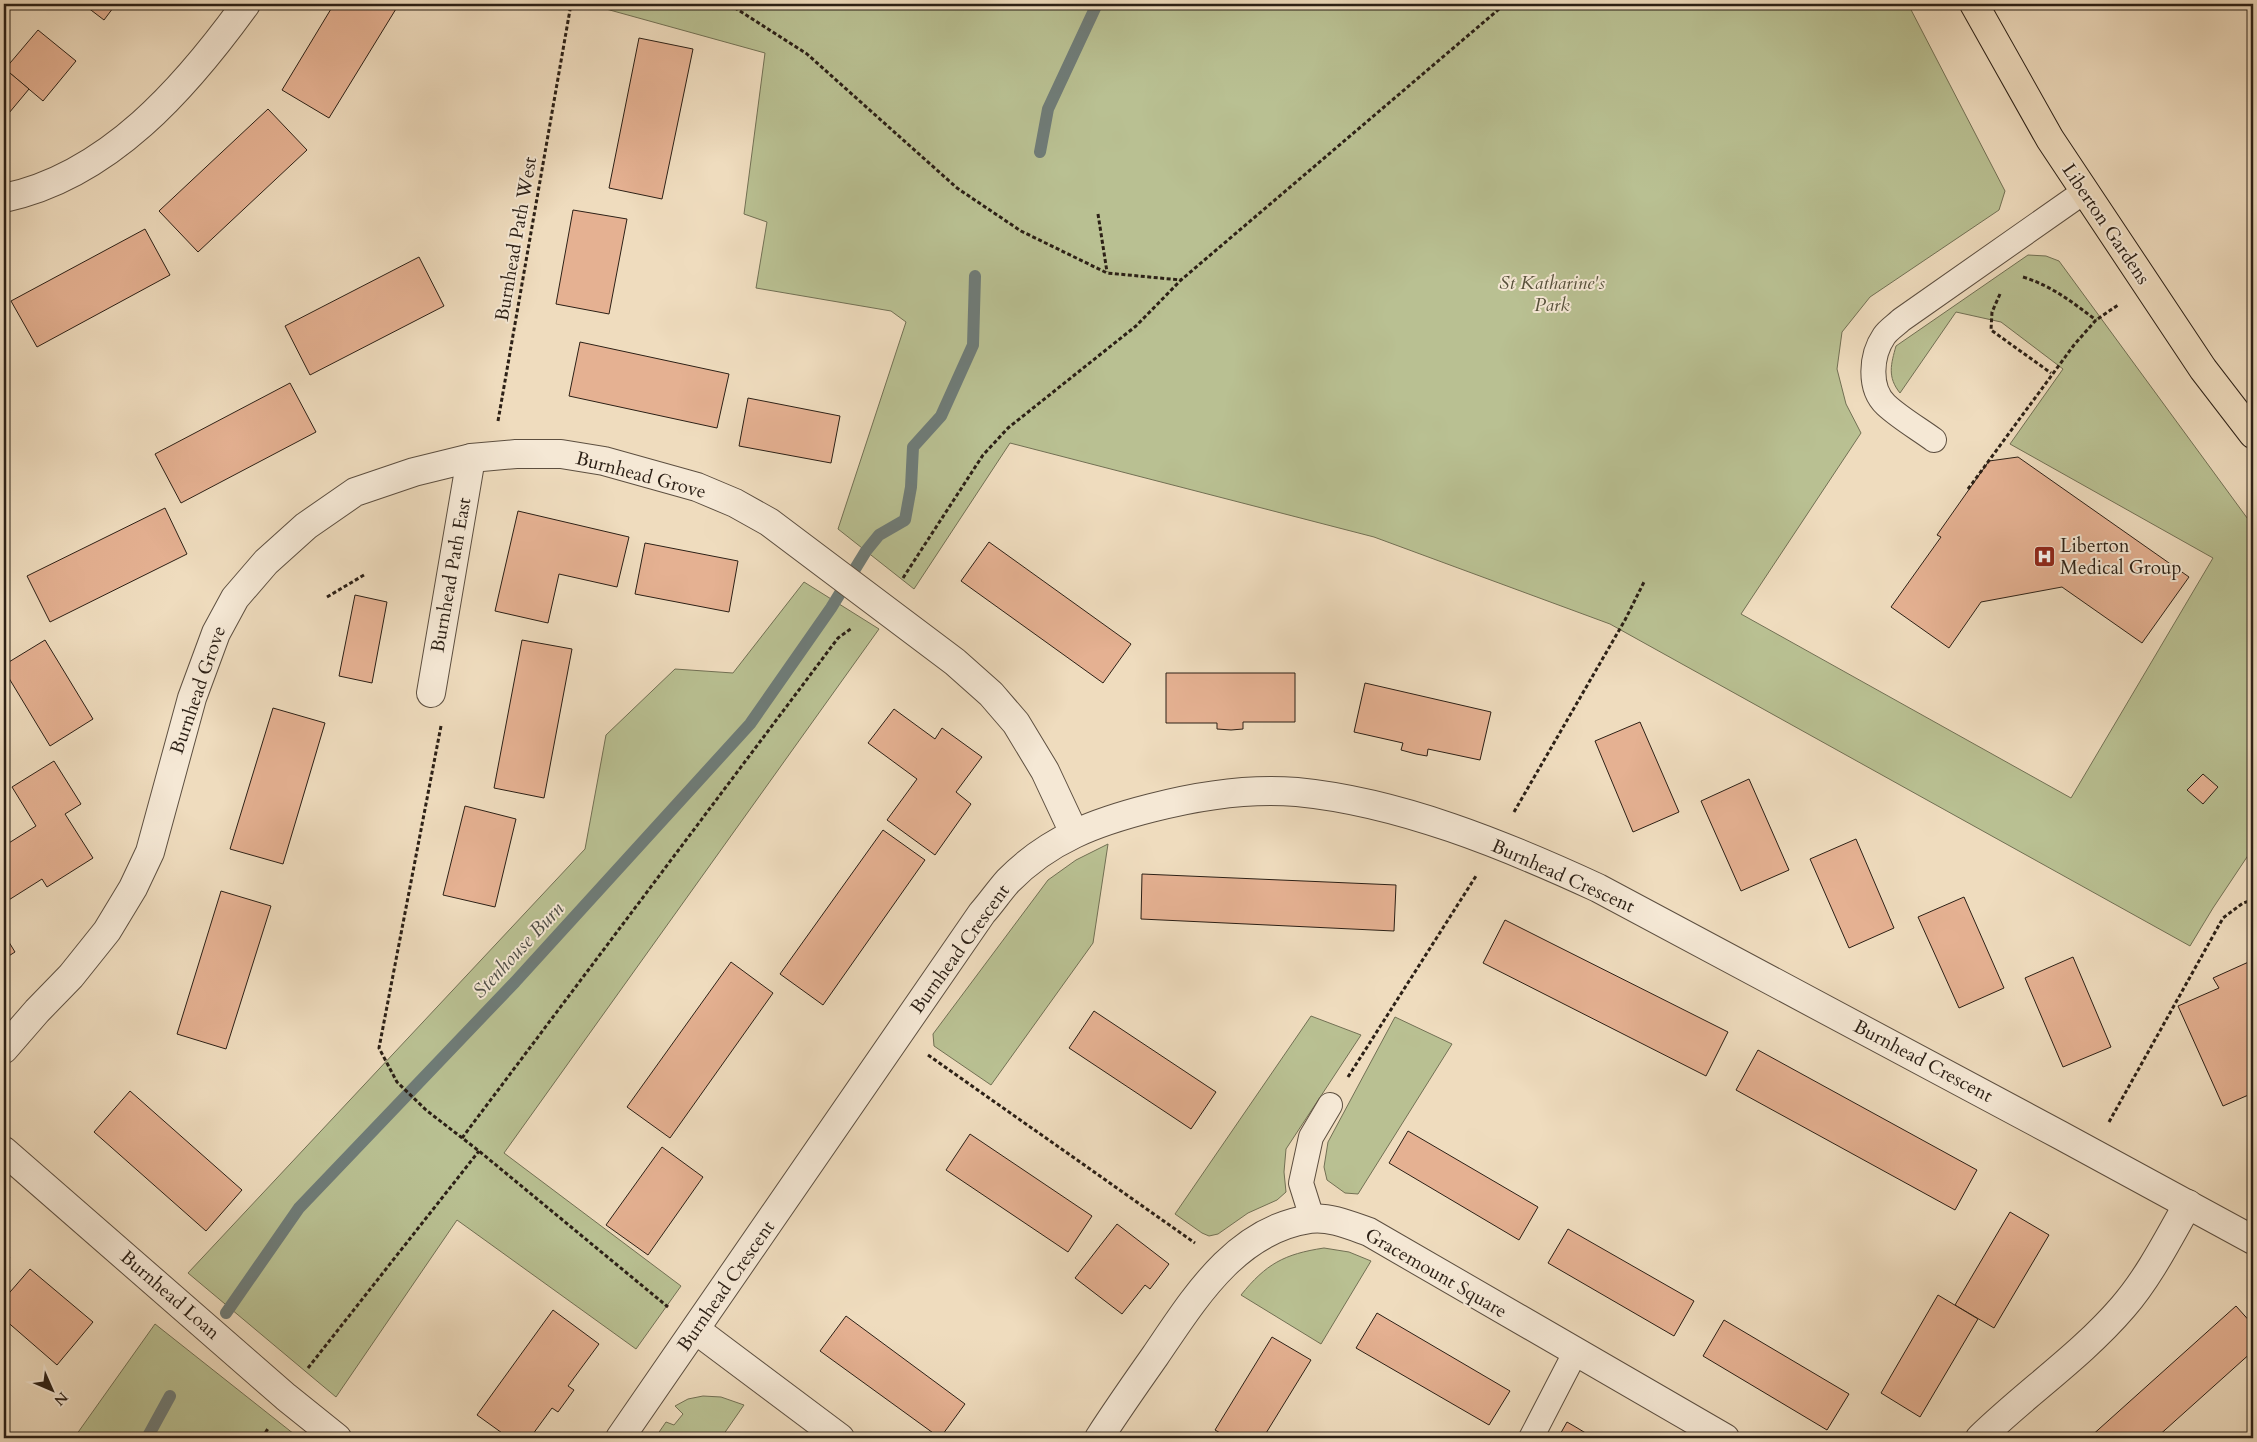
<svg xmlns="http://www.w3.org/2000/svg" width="2257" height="1442" font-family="Cardo,serif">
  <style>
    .green { fill: #b9c092; stroke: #727054 }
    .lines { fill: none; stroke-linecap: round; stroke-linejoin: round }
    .stream { stroke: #6f7c78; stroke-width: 12 }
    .building { fill: #e5b192; stroke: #2c2016 }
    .lane-casing { stroke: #5d4f40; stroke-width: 26 }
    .street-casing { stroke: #5d4f40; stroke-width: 30 }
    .primary-casing { stroke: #2c2016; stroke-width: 30 }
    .path { stroke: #2c2016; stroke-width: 3; stroke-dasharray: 4 2.5; stroke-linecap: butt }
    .lane { stroke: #f5e8d5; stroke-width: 24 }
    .street { stroke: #f5e8d5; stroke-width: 28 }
    .primary { stroke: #efdcbe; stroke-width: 28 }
    .labels { text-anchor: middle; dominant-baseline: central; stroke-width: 4; stroke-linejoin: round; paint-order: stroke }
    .street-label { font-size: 19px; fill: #2c2016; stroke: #f5e8d5 }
    .park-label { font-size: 19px; font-style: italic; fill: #56503b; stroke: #f5e8d5 }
    .poi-label { font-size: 19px; fill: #2c2016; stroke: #f5e8d5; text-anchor: start }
    .water-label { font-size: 20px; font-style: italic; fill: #4e4e47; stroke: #f5e8d5 }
  </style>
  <rect width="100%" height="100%" fill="#efdcbe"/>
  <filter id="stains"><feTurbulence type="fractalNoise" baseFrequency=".004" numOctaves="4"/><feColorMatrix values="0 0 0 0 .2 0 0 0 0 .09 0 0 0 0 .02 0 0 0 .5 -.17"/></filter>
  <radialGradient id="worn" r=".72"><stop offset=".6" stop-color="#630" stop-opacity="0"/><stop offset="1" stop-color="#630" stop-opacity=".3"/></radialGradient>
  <g class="green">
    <path d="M588 4H1908L2005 191 1999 210 1870 297 1842 332 1837 369 1846 404 1861 433 1741 614 2071 798 2213 558 2010 444 2063 369 2001 322 1956 312 1900 393C1887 377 1891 364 1896 346L2028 255 2046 256 2059 261 2253 526V848L2213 908 2190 946 1610 624 1374 537 1010 443 914 589 838 529 906 322 891 311 756 288 767 222 744 214 765 53Z"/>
    <path d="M804 582 879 629 504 1153 681 1286 636 1349 457 1220 336 1397 188 1273 585 849 606 735 675 669 733 673Z"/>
    <path d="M1108 844 1093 943 991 1085 934 1046 933 1034 1048 880 1076 860Z"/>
    <path d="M1311 1016 1361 1035 1286 1149 1284 1172 1286 1192 1277 1200 1248 1213 1218 1234 1209 1236 1202 1233 1175 1214Z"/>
    <path d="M1395 1017 1452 1044 1358 1194 1345 1193 1327 1180 1324 1167 1328 1142Z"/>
    <path d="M1324 1248 1349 1252 1371 1261 1321 1344 1241 1295C1266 1264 1284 1254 1324 1248Z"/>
    <path d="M155 1324 299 1438H74Z"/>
    <path d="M703 1396 721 1397 744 1405 721 1438H655L666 1422 674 1425 683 1414 675 1406 688 1399Z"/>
  </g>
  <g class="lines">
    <g class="stream">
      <path d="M1040 152 1048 109 1097 4"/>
      <path d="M226 1313 299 1208 515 982 750 724 831 608 866 551 879 535 905 520 911 487 913 447 941 416 973 345 975 276"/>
      <path d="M147 1438 170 1396"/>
    </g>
  </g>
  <g class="building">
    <path d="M83 4H116L104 20Z"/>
    <path d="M334 4H399L329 118 282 90Z"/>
    <path d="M38 30 76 61 43 101 5 69Z"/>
    <path d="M639 38 693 49 662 199 609 188Z"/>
    <path d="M4 68 29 89 4 119Z"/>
    <path d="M268 109 307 150 198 252 159 211Z"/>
    <path d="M573 210 627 219 609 314 556 304Z"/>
    <path d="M145 229 170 275 37 347 11 301Z"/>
    <path d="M419 257 444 306 310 375 285 326Z"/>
    <path d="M580 342 729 374 717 428 569 396Z"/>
    <path d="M4 370 9 378 4 382Z"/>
    <path d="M290 383 316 432 181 503 155 454Z"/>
    <path d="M748 398 840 416 831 463 739 446Z"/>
    <path d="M2018 457 2189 577 2142 643 2062 587 1981 602 1949 648 1891 607 1941 537 1937 535 1989 461Z"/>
    <path d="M165 508 187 554 50 622 27 576Z"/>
    <path d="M518 511 629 537 617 587 559 574 548 623 495 611Z"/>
    <path d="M989 542 1131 644 1103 683 961 581Z"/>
    <path d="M645 543 738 561 729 612 635 594Z"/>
    <path d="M355 595 387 602 372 683 339 676Z"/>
    <path d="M45 640 93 719 50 746 4 670V665Z"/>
    <path d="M522 640 572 649 544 798 494 788Z"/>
    <path d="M1166 673H1295V722H1243V729L1231 730 1217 729V723H1166Z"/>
    <path d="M1365 683 1491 712 1480 760 1428 749 1427 756 1416 754 1401 750 1403 743 1354 732Z"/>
    <path d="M273 708 325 723 283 864 230 849Z"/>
    <path d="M894 709 935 739 942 728 982 757 956 792 971 804 935 855 887 820 917 779 868 743Z"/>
    <path d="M1640 722 1679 812 1633 832 1595 741Z"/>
    <path d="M54 761 81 804 65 814 93 858 47 887 42 879 4 903V846L36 826 12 787Z"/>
    <path d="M2203 774 2218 787 2203 804 2187 790Z"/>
    <path d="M1749 779 1789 870 1741 891 1701 801Z"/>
    <path d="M465 806 516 819 495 907 443 895Z"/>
    <path d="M883 830 925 860 823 1005 780 974Z"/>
    <path d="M1856 839 1894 928 1849 948 1810 859Z"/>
    <path d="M1142 874 1396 885 1394 931 1141 919Z"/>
    <path d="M221 891 271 906 226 1049 177 1034Z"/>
    <path d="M1964 897 2004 988 1959 1008 1918 917Z"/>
    <path d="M1505 920 1728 1032 1706 1076 1483 963Z"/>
    <path d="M4 934 15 952 4 959Z"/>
    <path d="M2073 957 2111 1047 2063 1067 2025 978Z"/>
    <path d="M2253 960V1093L2223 1106 2178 1006 2219 988 2213 978Z"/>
    <path d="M731 962 773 993 670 1138 627 1107Z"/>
    <path d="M1094 1011 1216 1092 1191 1129 1069 1048Z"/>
    <path d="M1758 1050 1977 1170 1955 1210 1736 1090Z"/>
    <path d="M130 1091 242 1190 206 1231 94 1132Z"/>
    <path d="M1408 1131 1538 1207 1519 1240 1389 1163Z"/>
    <path d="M970 1134 1092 1216 1068 1252 946 1170Z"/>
    <path d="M662 1147 703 1177 648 1255 606 1225Z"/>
    <path d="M2010 1212 2049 1235 1994 1328 1955 1305Z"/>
    <path d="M1117 1224 1169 1264 1150 1289 1145 1285 1122 1314 1075 1278Z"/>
    <path d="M1568 1229 1694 1301 1674 1336 1548 1263Z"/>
    <path d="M4 1252 10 1257 4 1264Z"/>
    <path d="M30 1269 93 1322 57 1365 4 1319V1299Z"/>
    <path d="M1938 1295 1978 1319 1920 1417 1881 1393Z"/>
    <path d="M2236 1306 2253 1325V1351L2156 1438H2089Z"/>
    <path d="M553 1310 599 1344 568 1386 574 1390 558 1412 552 1408 530 1438H509L477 1415Z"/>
    <path d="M1377 1313 1510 1391 1489 1425 1356 1348Z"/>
    <path d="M846 1316 965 1404 940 1438 820 1351Z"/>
    <path d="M1724 1320 1849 1394 1827 1430 1703 1356Z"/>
    <path d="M1272 1337 1311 1360 1263 1438H1229L1215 1430Z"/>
    <path d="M1567 1422 1574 1426 1594 1438H1558Z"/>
  </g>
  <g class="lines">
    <defs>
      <g id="lane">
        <path d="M1934 440C1919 429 1900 418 1886 405 1868 388 1871 355 1884 336 1888 330 1896 325 1901 320L2085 191"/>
        <path d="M1312 1218 1301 1183 1311 1137 1330 1105"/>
        <path d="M1531 1438 1575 1353"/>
      </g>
      <g id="street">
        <path d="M4 198C109 176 186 87 246 4"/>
        <path d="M431 693 471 458"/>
        <path d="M4 1049 37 1011 71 976 107 931 133 888 150 852 192 698 216 633 235 598 266 562 306 526 355 492 414 472 471 458 516 454H561L604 461 697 487 735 503 769 522 955 662 991 694 1016 723 1045 771 1074 833"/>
        <path d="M4 1151 286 1397 337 1438"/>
        <path d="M696 1330 840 1438"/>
        <path d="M620 1438 982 913C991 903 999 891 1008 881 1049 839 1096 822 1151 808 1197 796 1249 788 1297 792 1400 802 1505 845 1598 888L2060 1135 2253 1240"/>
        <path d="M1099 1438C1117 1410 1136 1383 1155 1356 1194 1299 1235 1230 1310 1219 1329 1216 1352 1226 1369 1232L1725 1438"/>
        <path d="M1980 1438C2026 1393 2081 1356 2123 1307 2149 1277 2168 1239 2188 1204"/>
      </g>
      <path id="primary" d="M1974 4 2050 139 2203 369 2253 434"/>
    </defs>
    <use href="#lane" class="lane-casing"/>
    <use href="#street" class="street-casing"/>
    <use href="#primary" class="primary-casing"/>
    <g class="path">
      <path d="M729 4 807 54 957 188 1021 231 1107 273 1181 280"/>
      <path d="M1098 214 1107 272"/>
      <path d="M2023 277C2052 286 2072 302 2096 320"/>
      <path d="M2000 294 1992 312 1991 330 2051 373"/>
      <path d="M498 421 571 4"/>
      <path d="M1968 489 2074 345 2096 320 2118 305"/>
      <path d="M903 578 983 455 1008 428 1136 326 1181 280 1505 4"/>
      <path d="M327 597 364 575"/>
      <path d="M441 726 379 1048 397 1082 426 1110 479 1151 668 1307"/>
      <path d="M1514 812 1625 620 1644 582"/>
      <path d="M928 1055 1195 1243"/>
      <path d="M1348 1077 1476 876"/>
      <path d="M2109 1122 2223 918 2243 903 2253 900"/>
      <path d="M462 1138 838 638 852 628"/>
      <path d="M308 1368 479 1151"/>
      <path d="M262 1438 269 1427"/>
    </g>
    <use href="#lane" class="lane"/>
    <use href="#street" class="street"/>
    <use href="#primary" class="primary"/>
  </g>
  <defs>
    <symbol id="hospital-square" viewBox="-11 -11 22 22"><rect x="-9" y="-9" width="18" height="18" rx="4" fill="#8f2418" stroke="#f5e8d5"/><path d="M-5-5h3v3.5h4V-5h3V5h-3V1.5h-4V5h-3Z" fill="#fff"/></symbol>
  </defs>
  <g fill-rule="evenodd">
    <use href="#hospital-square" x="2032" y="544" width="25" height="25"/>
  </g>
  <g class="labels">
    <g class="street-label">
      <text transform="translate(2106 224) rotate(56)">Liberton Gardens</text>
      <text transform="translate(516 239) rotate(-80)">Burnhead Path West</text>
      <text transform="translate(641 475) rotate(15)">Burnhead Grove</text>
      <text transform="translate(451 575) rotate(-80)">Burnhead Path East</text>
      <text transform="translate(198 690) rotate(-71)">Burnhead Grove</text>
      <text transform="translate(1563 876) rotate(24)">Burnhead Crescent</text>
      <text transform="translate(960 949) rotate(-54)">Burnhead Crescent</text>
      <text transform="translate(1923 1061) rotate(28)">Burnhead Crescent</text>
      <text transform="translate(1436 1273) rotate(30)">Gracemount Square</text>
      <text transform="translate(726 1286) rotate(-55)">Burnhead Crescent</text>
      <text transform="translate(170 1295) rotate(41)">Burnhead Loan</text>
    </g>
    <g class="park-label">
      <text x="1552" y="283">St Katharine's<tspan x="1552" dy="22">Park</tspan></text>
    </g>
    <g class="poi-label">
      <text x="2060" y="546">Liberton<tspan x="2060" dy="22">Medical Group</tspan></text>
    </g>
    <g class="water-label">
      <text transform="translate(518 950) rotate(-47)">Stenhouse Burn</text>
    </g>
  </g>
  <rect width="2257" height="1442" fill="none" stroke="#efdcbe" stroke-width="20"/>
  <rect x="5" y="5" width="2247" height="1432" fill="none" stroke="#2c2016" stroke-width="2.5"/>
  <rect x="10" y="10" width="2237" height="1422" fill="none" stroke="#2c2016"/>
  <g transform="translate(52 1390) rotate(135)" stroke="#f5e8d5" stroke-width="4" paint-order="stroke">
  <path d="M0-4L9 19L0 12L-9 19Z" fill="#2c2016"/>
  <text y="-8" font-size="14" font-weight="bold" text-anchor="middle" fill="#2c2016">N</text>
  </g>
  <rect width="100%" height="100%" filter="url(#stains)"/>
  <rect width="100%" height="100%" fill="url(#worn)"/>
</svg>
